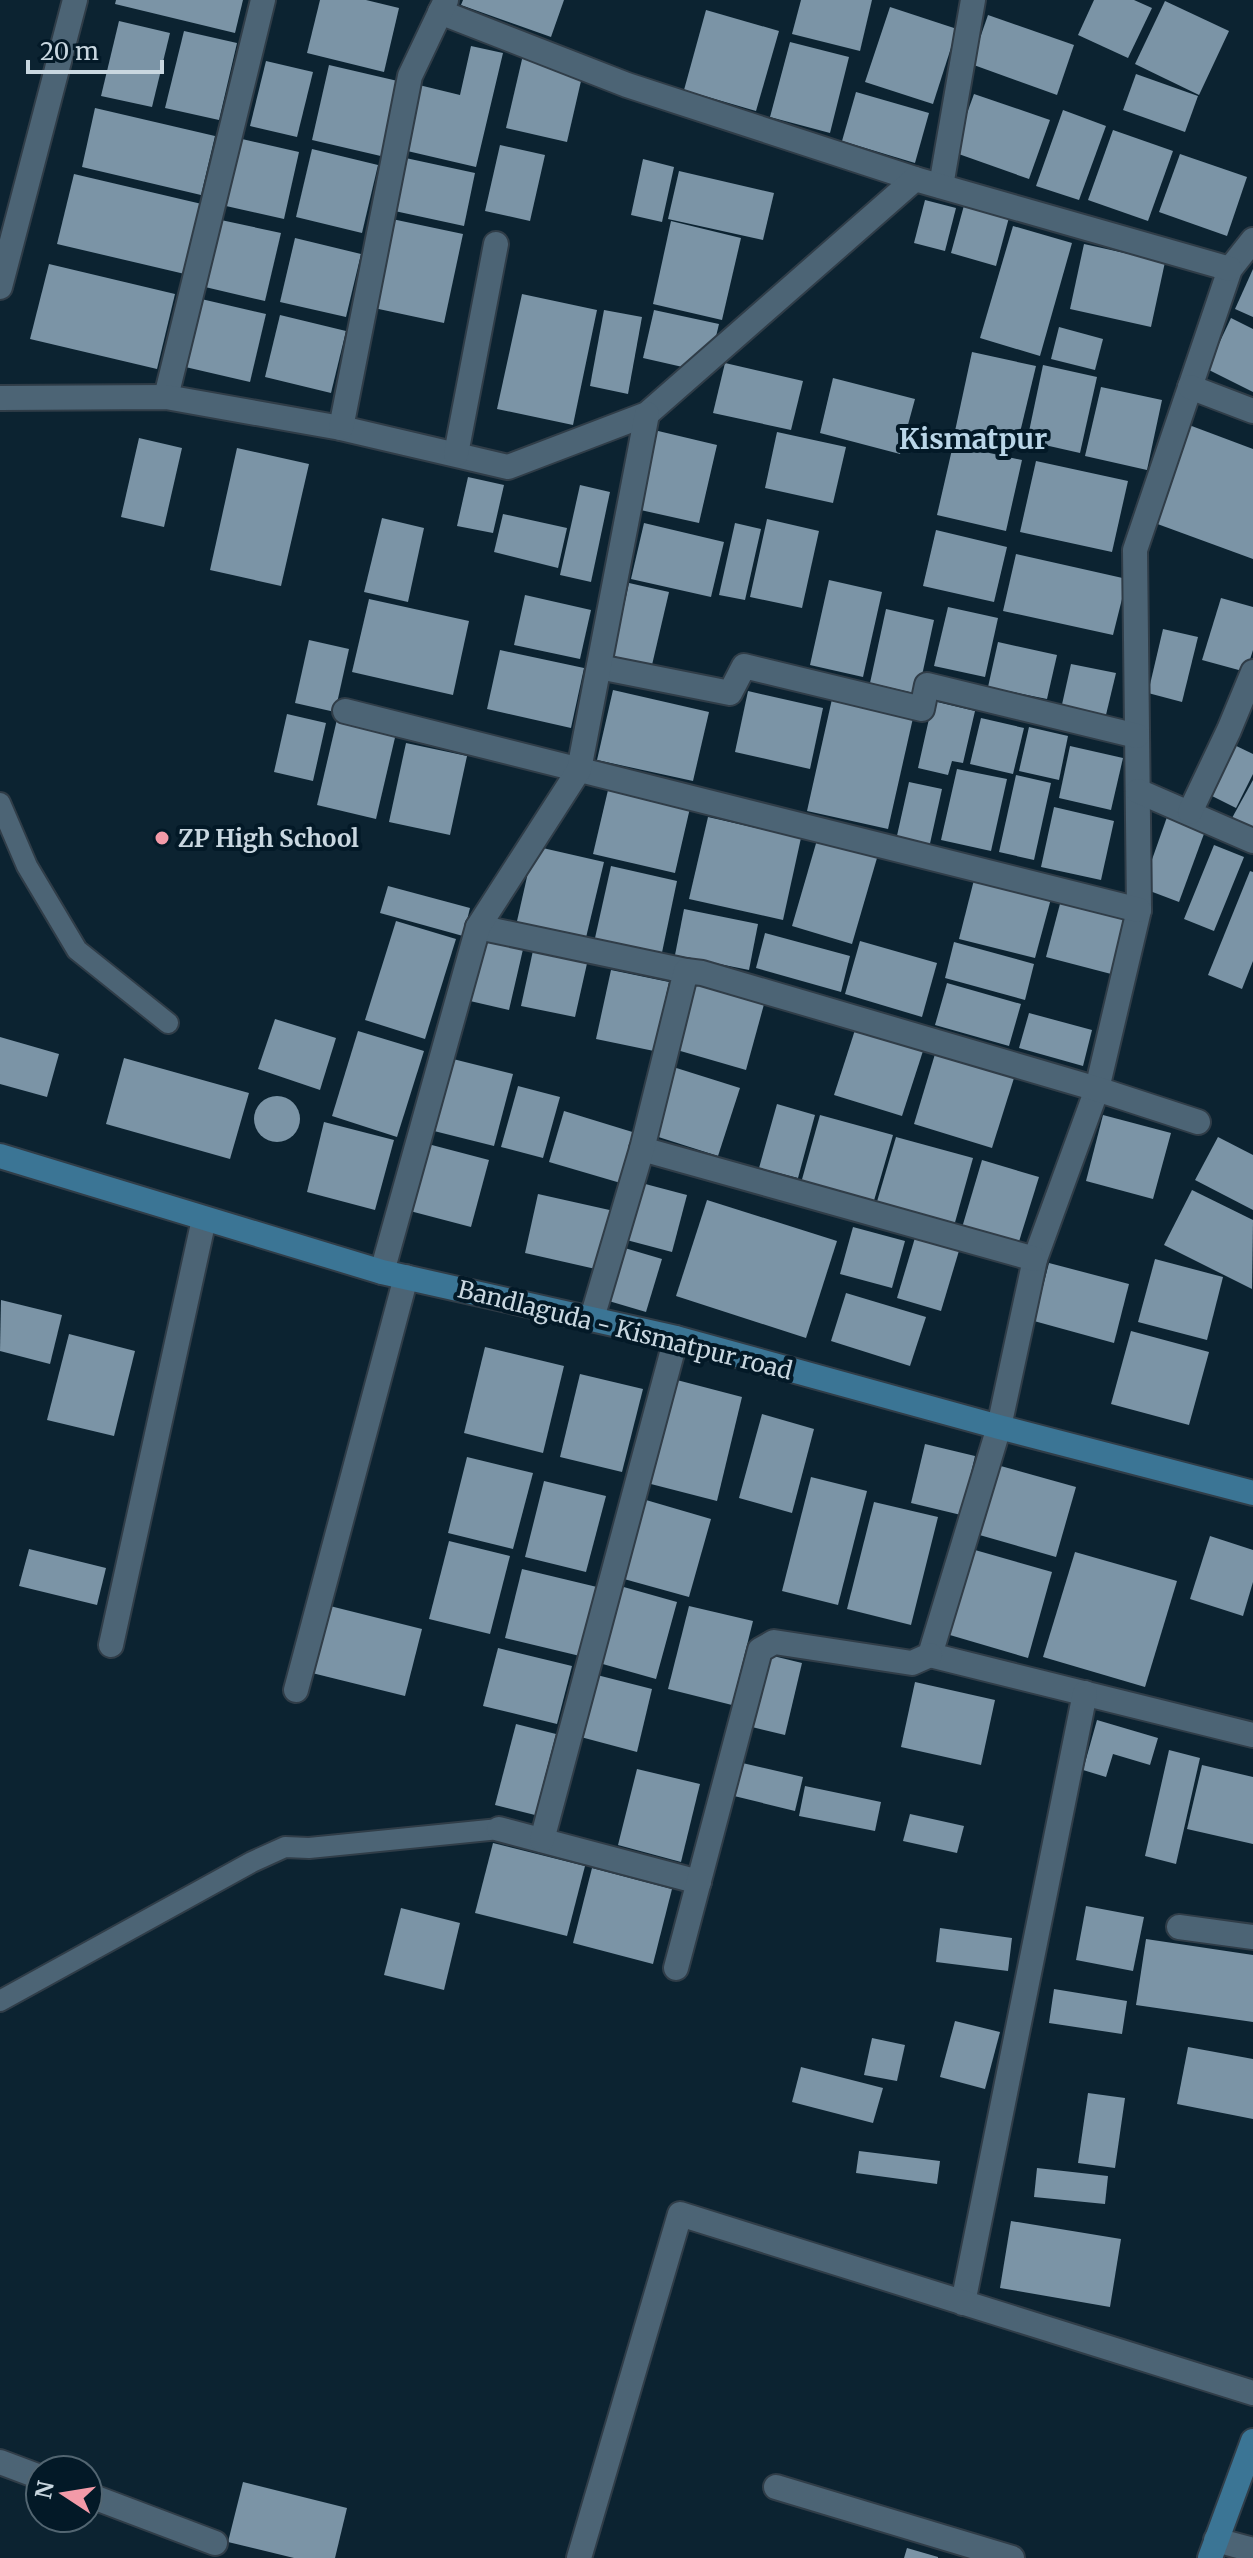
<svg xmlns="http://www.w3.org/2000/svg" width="1253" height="2558" font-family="Merriweather,serif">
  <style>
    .building { fill: #7b94a6 }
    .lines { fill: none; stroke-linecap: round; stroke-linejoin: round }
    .lane-casing { stroke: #303d48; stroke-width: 24 }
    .street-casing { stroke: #303d48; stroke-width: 28 }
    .secondary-casing { stroke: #303d48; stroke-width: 28 }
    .lane { stroke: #4c6475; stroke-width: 20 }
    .street { stroke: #4c6475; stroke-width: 24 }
    .secondary { stroke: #3b7595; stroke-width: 24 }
    .poi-dot { fill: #f39aa8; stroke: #031927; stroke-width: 3 }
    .labels { text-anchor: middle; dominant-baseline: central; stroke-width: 8; stroke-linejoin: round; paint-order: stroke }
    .poi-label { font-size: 24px; font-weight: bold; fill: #c9d7e0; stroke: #031927; text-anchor: start }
    .street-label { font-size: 24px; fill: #c9d7e0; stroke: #031927 }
    .quarter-label { font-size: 28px; font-weight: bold; fill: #bad6e8; stroke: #031927 }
  </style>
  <rect width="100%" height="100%" fill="#0c2331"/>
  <g class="building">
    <path d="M116 0H243L235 33 115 4Z"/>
    <path d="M320 0H366L399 8 384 72 307 53Z"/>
    <path d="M463 0H564L551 37 461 5Z"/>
    <path d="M801 0H872L860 51 792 34Z"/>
    <path d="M1094 0H1134L1152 8 1128 58 1078 35Z"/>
    <path d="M1165 1 1229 31 1199 95 1135 64Z"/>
    <path d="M890 7 957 29 933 104 865 82Z"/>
    <path d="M706 10 779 31 756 111 684 90Z"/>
    <path d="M988 15 1074 45 1057 95 971 64Z"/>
    <path d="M119 21 170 33 152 107 101 96Z"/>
    <path d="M184 31 237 43 219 120 165 108Z"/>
    <path d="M790 42 849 57 830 133 770 117Z"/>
    <path d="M471 46 503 53 476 167 403 150 419 85 460 95Z"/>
    <path d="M523 55 584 68 567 142 506 128Z"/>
    <path d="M266 61 313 72 297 137 250 126Z"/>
    <path d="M329 65 402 82 385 157 312 140Z"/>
    <path d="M1136 74 1198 96 1185 132 1123 110Z"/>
    <path d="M856 92 929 113 915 163 842 141Z"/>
    <path d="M974 94 1050 120 1029 179 953 152Z"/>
    <path d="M95 108 215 136 201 195 82 167Z"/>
    <path d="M1063 110 1106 126 1079 200 1036 186Z"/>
    <path d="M1113 130 1173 151 1148 221 1088 200Z"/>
    <path d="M242 139 299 152 284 219 226 206Z"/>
    <path d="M500 145 545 155 530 221 485 211Z"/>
    <path d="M312 149 378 165 362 233 296 217Z"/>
    <path d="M1180 154 1247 177 1227 236 1159 212Z"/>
    <path d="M401 157 475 173 464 226 390 210Z"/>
    <path d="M643 159 674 167 662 222 631 215Z"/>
    <path d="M679 171 774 193 763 240 668 219Z"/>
    <path d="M74 174 206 205 189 275 57 244Z"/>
    <path d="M966 198 1011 210 996 266 951 253Z"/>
    <path d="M925 200 956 208 945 251 914 243Z"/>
    <path d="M392 219 463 234 444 323 374 308Z"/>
    <path d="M221 220 281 233 265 301 205 287Z"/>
    <path d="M671 221 741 238 722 320 653 304Z"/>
    <path d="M1013 226 1072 243 1040 356 980 338Z"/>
    <path d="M295 238 361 254 346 317 280 302Z"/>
    <path d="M1084 244 1165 262 1151 327 1070 309Z"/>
    <path d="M49 264 175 294 157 369 30 339Z"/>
    <path d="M1253 269V317L1235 309Z"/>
    <path d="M522 294 597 310 573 425 497 409Z"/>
    <path d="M197 298 266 314 250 382 181 366Z"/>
    <path d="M604 310 642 317 628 394 590 386Z"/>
    <path d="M654 310 719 324 713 349 687 368 643 358Z"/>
    <path d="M280 315 346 331 331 393 265 377Z"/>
    <path d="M1231 318 1253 329V392L1207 369Z"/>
    <path d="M1059 327 1103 339 1095 370 1051 359Z"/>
    <path d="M972 352 1036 366 1017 445 955 431Z"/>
    <path d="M725 363 803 381 791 430 713 413Z"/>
    <path d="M1043 365 1097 377 1080 453 1027 441Z"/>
    <path d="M833 378 915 399 900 454 820 433Z"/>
    <path d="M1101 387 1162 400 1147 470 1085 456Z"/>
    <path d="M1189 425 1253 449V559L1152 522Z"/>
    <path d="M654 430 717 445 699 523 636 509Z"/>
    <path d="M777 432 846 447 833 503 765 488Z"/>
    <path d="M139 438 182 448 164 527 121 517Z"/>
    <path d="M953 445 1022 460 1006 531 937 515Z"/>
    <path d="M237 448 309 464 281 586 210 570Z"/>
    <path d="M1036 461 1128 481 1112 552 1020 532Z"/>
    <path d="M468 477 504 485 493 533 457 526Z"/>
    <path d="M580 485 610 492 591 582 560 575Z"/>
    <path d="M503 514 567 528 558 568 494 552Z"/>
    <path d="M382 518 424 528 408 602 364 592Z"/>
    <path d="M767 519 819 531 802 608 750 597Z"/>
    <path d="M644 523 724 542 711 597 631 579Z"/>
    <path d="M735 523 761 529 745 600 719 595Z"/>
    <path d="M936 530 1007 547 994 602 923 586Z"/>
    <path d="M1016 554 1127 579 1113 635 1003 611Z"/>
    <path d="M829 580 882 592 863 677 810 665Z"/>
    <path d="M629 583 669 592 652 665 613 656Z"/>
    <path d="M525 595 591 610 580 659 514 645Z"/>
    <path d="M1221 598 1253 607V650L1246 672 1202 660Z"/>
    <path d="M369 599 469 621 453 695 352 672Z"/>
    <path d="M948 607 998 618 985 677 934 666Z"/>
    <path d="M886 609 934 620 918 694 870 683Z"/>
    <path d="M1163 629 1198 637 1182 702 1148 693Z"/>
    <path d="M309 640 349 649 335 712 295 703Z"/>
    <path d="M998 642 1057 655 1047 699 988 687Z"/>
    <path d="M500 650 584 668 571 728 487 709Z"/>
    <path d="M1071 664 1116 673 1105 719 1061 709Z"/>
    <path d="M613 690 709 712 693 781 597 760Z"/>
    <path d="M748 691 823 708 810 769 735 752Z"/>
    <path d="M832 699 913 718 888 829 807 811Z"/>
    <path d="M933 701 975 711 963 763 952 761 948 775 918 768Z"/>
    <path d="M287 714 326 723 313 781 274 772Z"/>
    <path d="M338 715 397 729 376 819 317 805Z"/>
    <path d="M981 718 1024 728 1013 774 970 764Z"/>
    <path d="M1029 727 1068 736 1059 780 1019 771Z"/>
    <path d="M1226 741 1253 754V774L1236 808 1202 791Z"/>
    <path d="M406 743 467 756 450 835 389 822Z"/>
    <path d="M1070 746 1123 758 1111 810 1059 798Z"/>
    <path d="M957 769 1007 779 991 851 941 840Z"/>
    <path d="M1016 775 1051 783 1034 860 999 852Z"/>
    <path d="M1253 780V829L1232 818Z"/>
    <path d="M909 782 942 789 929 848 896 840Z"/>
    <path d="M608 790 690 808 675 873 593 854Z"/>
    <path d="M1054 807 1114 821 1101 880 1041 867Z"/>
    <path d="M708 817 801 838 783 920 689 899Z"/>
    <path d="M1167 817 1205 831 1179 902 1142 888Z"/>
    <path d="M817 840 877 858 852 944 792 926Z"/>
    <path d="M1214 845 1244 857 1214 931 1184 919Z"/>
    <path d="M534 846 604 862 584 946 515 930Z"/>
    <path d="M611 866 677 881 660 962 593 947Z"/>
    <path d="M1250 871 1253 872V961L1242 989 1208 975Z"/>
    <path d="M975 876 1052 895 1035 958 959 939Z"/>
    <path d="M388 886 470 908 463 936 380 913Z"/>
    <path d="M1061 900 1130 919 1115 975 1046 957Z"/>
    <path d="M684 909 758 924 749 970 675 955Z"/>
    <path d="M396 921 456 939 425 1039 365 1020Z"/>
    <path d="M765 933 850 956 841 992 756 968Z"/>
    <path d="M484 936 524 945 509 1010 470 1001Z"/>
    <path d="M860 941 937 963 922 1017 845 994Z"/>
    <path d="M954 942 1034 964 1025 1000 945 978Z"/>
    <path d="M534 946 588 959 575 1017 521 1006Z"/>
    <path d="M611 970 669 982 654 1051 596 1039Z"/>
    <path d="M698 977 766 997 746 1070 677 1050Z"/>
    <path d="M947 983 1021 1004 1009 1046 935 1025Z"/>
    <path d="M1029 1013 1092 1030 1083 1066 1019 1048Z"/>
    <path d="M275 1019 336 1038 320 1090 258 1069Z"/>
    <path d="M855 1030 923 1051 902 1116 834 1095Z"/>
    <path d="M358 1031 424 1051 397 1137 332 1116Z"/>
    <path d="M0 1037 59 1054 47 1097 0 1084Z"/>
    <path d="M935 1054 1014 1078 992 1148 914 1124Z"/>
    <path d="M124 1058 249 1093 230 1159 106 1124Z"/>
    <path d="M449 1058 513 1074 494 1146 430 1130Z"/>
    <path d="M670 1066 740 1088 718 1156 649 1134Z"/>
    <path d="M518 1086 560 1097 543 1158 501 1147Z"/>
    <circle cx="277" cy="1119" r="23"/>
    <path d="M777 1104 815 1115 798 1178 759 1168Z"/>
    <path d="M564 1111 639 1134 624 1184 549 1162Z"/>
    <path d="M820 1115 893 1135 873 1204 801 1183Z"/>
    <path d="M1103 1115 1171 1133 1153 1199 1086 1181Z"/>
    <path d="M324 1122 394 1140 375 1210 307 1192Z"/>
    <path d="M896 1137 973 1158 954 1226 876 1205Z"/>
    <path d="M1218 1137 1253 1155V1210L1195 1180Z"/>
    <path d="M428 1144 489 1160 471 1227 410 1211Z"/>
    <path d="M982 1160 1039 1177 1017 1248 961 1231Z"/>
    <path d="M634 1181 687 1195 672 1252 619 1238Z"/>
    <path d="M1192 1190 1253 1220 1252 1289 1164 1245Z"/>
    <path d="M538 1194 614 1211 600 1270 525 1253Z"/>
    <path d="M707 1200 837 1241 806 1338 676 1296Z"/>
    <path d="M853 1227 905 1241 892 1288 840 1274Z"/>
    <path d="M917 1231 961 1244 941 1311 897 1298Z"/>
    <path d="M618 1246 662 1259 646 1312 602 1299Z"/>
    <path d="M1155 1259 1223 1277 1207 1340 1138 1322Z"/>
    <path d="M1049 1263 1129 1284 1114 1343 1034 1321Z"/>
    <path d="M846 1293 926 1317 910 1366 831 1341Z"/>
    <path d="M1 1300 62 1315 50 1364 0 1351Z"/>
    <path d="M1131 1331 1209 1352 1189 1425 1111 1404Z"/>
    <path d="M69 1334 135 1351 114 1436 47 1420Z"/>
    <path d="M485 1347 564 1366 543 1453 464 1433Z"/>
    <path d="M580 1374 643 1389 622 1472 560 1457Z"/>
    <path d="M673 1379 742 1397 717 1501 647 1483Z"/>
    <path d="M762 1414 814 1429 792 1513 739 1498Z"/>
    <path d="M925 1444 975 1456 961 1515 911 1503Z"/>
    <path d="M467 1457 533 1473 513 1549 448 1533Z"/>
    <path d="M997 1465 1076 1487 1056 1557 976 1534Z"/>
    <path d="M811 1477 867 1491 838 1605 782 1591Z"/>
    <path d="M544 1481 606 1496 586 1572 525 1557Z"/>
    <path d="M646 1500 711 1519 689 1597 624 1579Z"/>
    <path d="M874 1502 938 1517 911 1625 847 1609Z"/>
    <path d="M1210 1536 1253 1550V1582L1243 1616 1190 1599Z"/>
    <path d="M449 1541 510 1556 490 1634 429 1619Z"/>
    <path d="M968 1548 1052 1572 1028 1658 943 1633Z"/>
    <path d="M29 1549 106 1568 97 1605 19 1586Z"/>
    <path d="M1075 1552 1177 1581 1145 1687 1043 1657Z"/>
    <path d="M522 1569 597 1587 580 1656 505 1638Z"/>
    <path d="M613 1584 677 1602 656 1679 592 1661Z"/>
    <path d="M326 1605 422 1629 405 1696 308 1672Z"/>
    <path d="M689 1606 753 1621 732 1705 668 1689Z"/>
    <path d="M498 1648 572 1666 557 1724 483 1706Z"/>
    <path d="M765 1654 802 1663 785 1735 748 1726Z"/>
    <path d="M593 1674 652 1689 637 1752 577 1736Z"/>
    <path d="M915 1682 995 1700 981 1765 901 1747Z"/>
    <path d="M1097 1720 1158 1738 1150 1765 1113 1754 1106 1777 1083 1770Z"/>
    <path d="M516 1724 556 1734 535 1815 495 1805Z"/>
    <path d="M1169 1750 1200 1758 1176 1864 1145 1856Z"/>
    <path d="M738 1762 803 1777 795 1811 730 1795Z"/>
    <path d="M1202 1765 1253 1777V1844L1187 1829Z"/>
    <path d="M637 1769 700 1784 681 1862 618 1845Z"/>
    <path d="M805 1786 881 1802 875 1831 799 1816Z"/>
    <path d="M910 1814 964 1826 957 1853 903 1841Z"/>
    <path d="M493 1843 585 1866 567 1936 475 1913Z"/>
    <path d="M592 1868 672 1889 653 1964 573 1943Z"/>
    <path d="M1086 1906 1144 1917 1133 1971 1076 1960Z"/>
    <path d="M401 1908 460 1923 444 1990 384 1975Z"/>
    <path d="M940 1928 1012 1938 1008 1971 936 1962Z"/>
    <path d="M1146 1939 1253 1955V2022L1136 2005Z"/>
    <path d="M1054 1989 1127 2001 1122 2034 1049 2023Z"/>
    <path d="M955 2021 1000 2032 985 2089 940 2077Z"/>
    <path d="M872 2038 905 2045 897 2081 864 2075Z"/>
    <path d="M1188 2047 1253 2059V2119L1177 2104Z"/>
    <path d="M801 2067 883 2088 873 2123 792 2102Z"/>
    <path d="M1088 2093 1125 2098 1115 2168 1078 2163Z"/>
    <path d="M859 2151 940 2161 937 2184 856 2173Z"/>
    <path d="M1037 2168 1108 2176 1105 2204 1034 2197Z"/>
    <path d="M1011 2221 1121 2239 1110 2307 1000 2288Z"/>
    <path d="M243 2482 347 2508 335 2558H294L228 2542Z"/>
    <path d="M907 2548 938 2557V2558H904Z"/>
  </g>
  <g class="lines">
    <defs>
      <g id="lane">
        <path d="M0 803 27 866 77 950 168 1023"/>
        <path d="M0 2001 252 1862 285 1847 309 1848 499 1829"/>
      </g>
      <g id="street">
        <path d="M440 12 627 85 915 179"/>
        <path d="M941 186 973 0"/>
        <path d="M1253 240 1230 269 1135 550 1139 910 1097 1089 1035 1259 999 1427 930 1655 1253 1735"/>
        <path d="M0 287 75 0"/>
        <path d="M1190 387 1253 411"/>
        <path d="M166 397 263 0"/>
        <path d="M0 398 166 397 341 428 508 467 647 414 915 179 1230 269"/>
        <path d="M341 428 410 76 446 0"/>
        <path d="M456 454 496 244"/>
        <path d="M599 667 730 693 744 666 922 709 927 685 1137 736"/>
        <path d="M345 711 1139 910"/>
        <path d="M1138 791 1253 841"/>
        <path d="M1190 812 1229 730 1253 672"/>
        <path d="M478 927 686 971"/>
        <path d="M642 1149 1035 1259"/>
        <path d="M382 1272 478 927 579 770 647 414"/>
        <path d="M592 1318 642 1149 686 971 702 973 1097 1089 1198 1122"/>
        <path d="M111 1645 204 1219"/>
        <path d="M296 1690 406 1277"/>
        <path d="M499 1829 699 1882"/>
        <path d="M542 1840 676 1338"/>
        <path d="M1179 1927 1253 1937"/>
        <path d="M676 1968 760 1650 774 1642 912 1663 930 1655"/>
        <path d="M963 2303 1085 1693"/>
        <path d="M0 2462 40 2477"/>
        <path d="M776 2487 1012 2558"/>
        <path d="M88 2495 215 2543"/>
        <path d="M1216 2540 1253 2550"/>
        <path d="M579 2558 680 2214 1253 2393"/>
      </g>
      <g id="secondary">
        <path d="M0 1156 382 1272 676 1338 999 1427 1253 1493"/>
        <path d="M1210 2558 1253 2441"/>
      </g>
    </defs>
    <use href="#lane" class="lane-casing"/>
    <use href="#street" class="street-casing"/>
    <use href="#secondary" class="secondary-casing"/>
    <use href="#lane" class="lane"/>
    <use href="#street" class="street"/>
    <use href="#secondary" class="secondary"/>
  </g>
  <circle class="poi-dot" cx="162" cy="838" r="8"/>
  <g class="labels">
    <g class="poi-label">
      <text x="178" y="838">ZP High School</text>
    </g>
    <g class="street-label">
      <text transform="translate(625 1330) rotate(14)">Bandlaguda - Kismatpur road</text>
    </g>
    <g class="quarter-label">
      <text x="973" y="439">Kismatpur</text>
    </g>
  </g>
  <g transform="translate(64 2494) rotate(282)"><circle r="38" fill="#031927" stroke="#526571" stroke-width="2"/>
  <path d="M0-6L14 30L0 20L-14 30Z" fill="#f39aa8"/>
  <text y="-12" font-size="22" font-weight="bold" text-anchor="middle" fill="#c9d7e0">N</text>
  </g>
  <path d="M28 60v12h134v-12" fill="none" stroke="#c9d7e0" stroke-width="4"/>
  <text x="40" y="60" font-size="24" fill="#c9d7e0" stroke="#031927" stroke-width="6" paint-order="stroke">20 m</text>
</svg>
